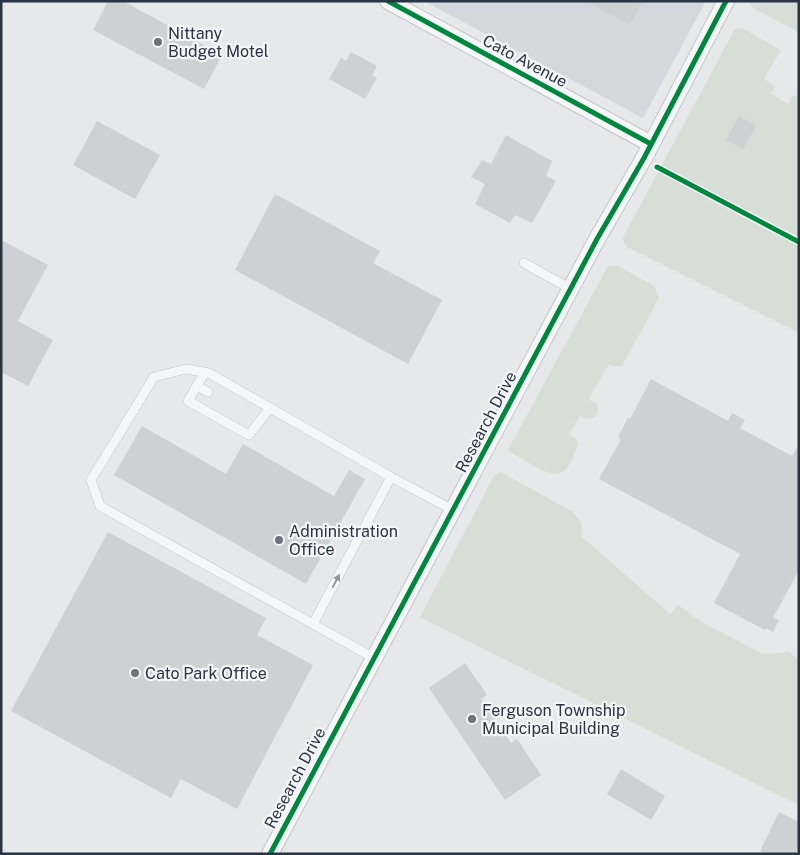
<svg xmlns="http://www.w3.org/2000/svg" width="800" height="855" font-family="'Public Sans',sans-serif">
  <style>
    .built { fill: #d4d7dd }
    .green { fill: #d6ded6 }
    .building { fill: #ced0d3 }
    .lines { fill: none; stroke-linecap: round; stroke-linejoin: round }
    .lane-casing { stroke: #c4c6c8; stroke-width: 10 }
    .street-casing { stroke: #c4c6c8; stroke-width: 18 }
    .lane { stroke: #f5f6f7; stroke-width: 9 }
    .street { stroke: #f5f6f7; stroke-width: 16 }
    .cycleway-casing { stroke: #f4f6f9; stroke-width: 8 }
    .cycleway { stroke: #00873e; stroke-width: 5 }
    .oneway { fill: #90959e }
    .poi-dot { fill: #6c737f; stroke: #f4f6f9; stroke-width: 2 }
    .labels { text-anchor: middle; dominant-baseline: central; stroke-width: 4.5; stroke-linejoin: round; paint-order: stroke }
    .poi-label { font-size: 16px; fill: #2b3445; stroke: #f4f6f9; text-anchor: start }
    .street-label { font-size: 16px; fill: #2b3445; stroke: #f4f6f9 }
  </style>
  <rect width="100%" height="100%" fill="#e6e8ea"/>
  <path class="built" d="M424 1H706L643 118Z"/>
  <g class="green">
    <path d="M749 1H799V32L753 8Z"/>
    <path d="M742 28 781 50 764 79 775 86 771 94 788 104 792 96 799 95V333L627 247 622 239 735 29Z"/>
    <path d="M608 266H618L654 286 659 298 622 366H614L609 364 589 399 597 404 598 410 595 417 588 419 580 416 569 434 576 439 578 445C568 470 564 482 536 467 526 461 517 457 508 450Z"/>
    <path d="M501 472 573 512 581 522 582 537 670 614 678 605 703 623 763 654 789 652 799 660V805L420 617 495 474Z"/>
  </g>
  <g class="building">
    <path d="M108 1H123L222 55 204 89 93 30Z"/>
    <path d="M586 1H643L630 25Z"/>
    <path d="M351 52 377 66 372 75 377 78 365 99 329 79 341 58 346 61Z"/>
    <path d="M739 116 756 126 743 149 726 140Z"/>
    <path d="M97 121 160 155 135 199 73 165Z"/>
    <path d="M506 135 552 161 546 176 556 181 532 223 515 215 510 223 475 204 485 184 471 177 482 160 491 164Z"/>
    <path d="M275 194 380 251 373 263 442 300 408 364 235 270Z"/>
    <path d="M1 240 48 265 18 321 53 340 28 386 1 372Z"/>
    <path d="M651 379 728 421 732 413 745 420 740 428 792 456 799 444V570L773 618 779 620 773 632 766 628 765 630 714 603 740 554 599 479 621 439 618 437 628 418 630 419Z"/>
    <path d="M142 426 226 474 243 444 334 496 349 470 365 479 306 584 114 475Z"/>
    <path d="M108 532 266 618 257 635 313 665 237 809 181 779 171 798 11 711Z"/>
    <path d="M465 663 487 695 481 699 511 743 517 739 541 775 505 800 429 688Z"/>
    <path d="M621 769 665 796 651 820 607 794Z"/>
    <path d="M779 812 799 822V846L795 854H766L760 851Z"/>
  </g>
  <g class="lines">
    <defs>
      <g id="lane">
        <path d="M524 263 571 289"/>
        <path d="M205 372 188 401 249 435 270 408"/>
        <path d="M197 386 208 392"/>
        <path d="M313 624 391 477"/>
        <path d="M374 658 100 506 91 480 154 377 186 369 209 373 391 477 453 510"/>
      </g>
      <g id="street">
        <path d="M388 1 651 144"/>
        <path d="M270 854 597 239 644 158 726 1"/>
      </g>
    </defs>
    <use href="#lane" class="lane-casing"/>
    <use href="#street" class="street-casing"/>
    <use href="#lane" class="lane"/>
    <use href="#street" class="street"/>
    <defs>
      <g id="cycleway">
        <path d="M388 1 651 144"/>
        <path d="M657 167 799 242"/>
        <path d="M270 854 597 239 644 158 726 1"/>
      </g>
    </defs>
    <use href="#cycleway" class="cycleway-casing"/>
    <use href="#cycleway" class="cycleway"/>
  </g>
  <defs><path id="oneway-solid" d="M-6-.8H1V-3.2L6.5 0L1 3.2V.8H-6Z" transform="scale(1.25)"/></defs>
  <use class="oneway" href="#oneway-solid" transform="translate(336 581) rotate(-62)"/>
  <g class="poi-dot">
    <circle cx="158" cy="42" r="5"/>
    <circle cx="279" cy="540" r="5"/>
    <circle cx="135" cy="673" r="5"/>
    <circle cx="472" cy="719" r="5"/>
  </g>
  <g class="labels">
    <g class="poi-label">
      <text x="168" y="33">Nittany<tspan x="168" dy="18">Budget Motel</tspan></text>
      <text x="289" y="531">Administration<tspan x="289" dy="18">Office</tspan></text>
      <text x="145" y="673">Cato Park Office</text>
      <text x="482" y="710">Ferguson Township<tspan x="482" dy="18">Municipal Building</tspan></text>
    </g>
    <g class="street-label">
      <text transform="translate(525 61) rotate(28)">Cato Avenue</text>
      <text transform="translate(486 422) rotate(-62)">Research Drive</text>
      <text transform="translate(295 778) rotate(-62)">Research Drive</text>
    </g>
  </g>
  <rect width="800" height="855" fill="none" stroke="#2b3445" stroke-width="5"/>
</svg>
